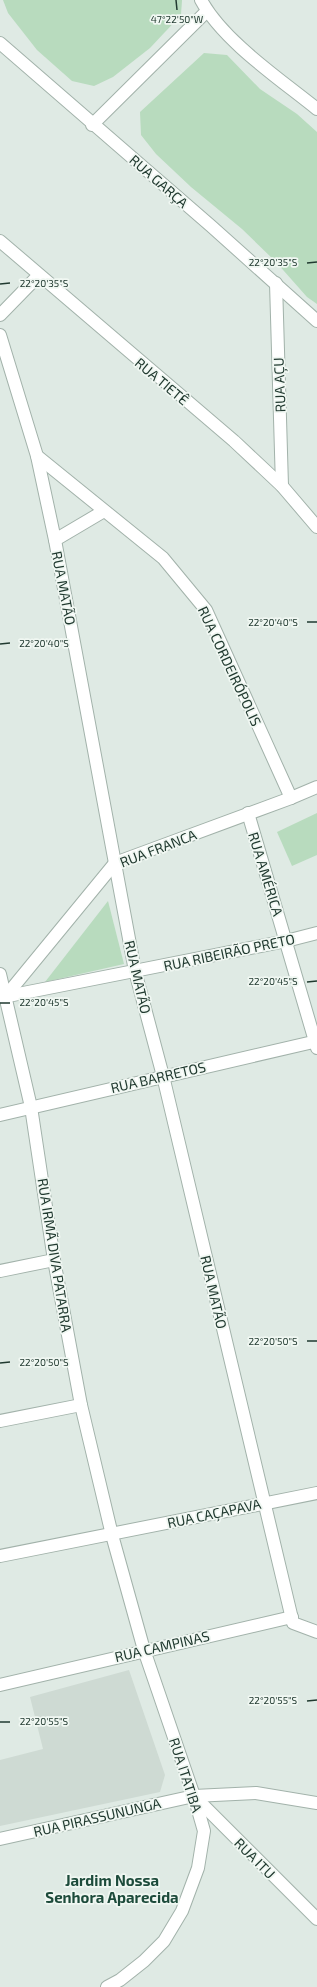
<svg xmlns="http://www.w3.org/2000/svg" width="317" height="1987" font-family="'Exo 2',sans-serif">
  <style>
    .built { fill: #cedad3 }
    .green { fill: #b8dbbe }
    .lines { fill: none; stroke-linecap: round; stroke-linejoin: round }
    .street-casing { stroke: #a2b2aa; stroke-width: 14 }
    .street { stroke: #fff; stroke-width: 12 }
    .ticks { fill: none; stroke: #213a30; stroke-width: 1.5 }
    .labels { text-anchor: middle; dominant-baseline: central; stroke-width: 3.5; stroke-linejoin: round; paint-order: stroke }
    .street-label { font-size: 14px; fill: #213a30; stroke: #f0f7f2 }
    .neighbourhood-label { font-size: 15px; font-weight: bold; fill: #1d4b3b; stroke: #f0f7f2 }
    .ticks-label { font-size: 10px; text-anchor: middle; fill: #213a30; stroke: #f0f7f2; stroke-width: 3.5; stroke-linejoin: round; paint-order: stroke }
  </style>
  <rect width="100%" height="100%" fill="#dfeae4"/>
  <path class="built" d="M129 1670 165 1775 160 1792 0 1826V1760L43 1749 30 1697Z"/>
  <g class="green">
    <path d="M3 0H182L181 15 150 48 113 77 94 86 72 81 37 50 8 13Z"/>
    <path d="M204 53 227 55 260 89 297 114 317 132V304L307 297 276 262 242 229 191 187 156 154 141 135 140 112Z"/>
    <path d="M317 813V855L292 866 277 832Z"/>
    <path d="M108 901 124 964 45 982Z"/>
  </g>
  <g class="lines">
    <defs>
      <g id="street">
        <path d="M201 0C223 41 280 79 317 109"/>
        <path d="M0 43 211 226 317 321"/>
        <path d="M92 125 207 11"/>
        <path d="M0 241 234 441 282 486 317 527"/>
        <path d="M276 283 282 486"/>
        <path d="M0 315 39 275"/>
        <path d="M0 335 37 456 55 540 135 971 163 1076 293 1623 317 1632"/>
        <path d="M37 456 163 558 206 610 291 798"/>
        <path d="M55 540 104 511"/>
        <path d="M248 813 317 1048"/>
        <path d="M0 974 31 1107 54 1260 81 1405 112 1535 144 1650 194 1796 204 1831 198 1868 182 1911 164 1941 144 1961 120 1980 107 1987"/>
        <path d="M3 997 286 941 317 933"/>
        <path d="M5 997 115 863 291 798 317 787"/>
        <path d="M0 1115 317 1041"/>
        <path d="M0 1271 54 1260"/>
        <path d="M0 1421 81 1405"/>
        <path d="M0 1556 317 1493"/>
        <path d="M0 1685 292 1617"/>
        <path d="M195 1797 317 1919"/>
        <path d="M0 1839 194 1796 256 1793 317 1803"/>
      </g>
    </defs>
    <use href="#street" class="street-casing"/>
    <use href="#street" class="street"/>
  </g>
  <path class="ticks" d="M176 0 177 10M307 263 317 262M0 284 10 283M307 622H317M0 644 10 643M307 982 317 981M0 1003H10M307 1341H317M0 1363 10 1362M307 1701 317 1700M0 1722H10"/>
  <g class="labels">
    <g class="street-label">
      <text transform="translate(159 181) rotate(41)">RUA GARÇA</text>
      <text transform="translate(162 381) rotate(40)">RUA TIETÊ</text>
      <text transform="translate(279 385) rotate(-92)">RUA AÇU</text>
      <text transform="translate(64 588) rotate(79)">RUA MATÃO</text>
      <text transform="translate(230 666) rotate(65)">RUA CORDEIRÓPOLIS</text>
      <text transform="translate(158 848) rotate(-21)">RUA FRANCA</text>
      <text transform="translate(266 874) rotate(73)">RUA AMÉRICA</text>
      <text transform="translate(229 952) rotate(-12)">RUA RIBEIRÃO PRETO</text>
      <text transform="translate(138 977) rotate(77)">RUA MATÃO</text>
      <text transform="translate(158 1077) rotate(-13)">RUA BARRETOS</text>
      <text transform="translate(55 1255) rotate(81)">RUA IRMÃ DIVA PATARRA</text>
      <text transform="translate(214 1292) rotate(77)">RUA MATÃO</text>
      <text transform="translate(214 1513) rotate(-12)">RUA CAÇAPAVA</text>
      <text transform="translate(162 1646) rotate(-13)">RUA CAMPINAS</text>
      <text transform="translate(186 1775) rotate(72)">RUA ITATIBA</text>
      <text transform="translate(97 1817) rotate(-13)">RUA PIRASSUNUNGA</text>
      <text transform="translate(255 1858) rotate(45)">RUA ITU</text>
    </g>
    <g class="neighbourhood-label">
      <text x="112" y="1880">Jardim Nossa<tspan x="112" dy="17">Senhora Aparecida</tspan></text>
    </g>
  </g>
  <g class="ticks-label">
    <text x="177" y="23">47°22'50"W</text>
    <text x="273" y="266">22°20'35"S</text>
    <text x="44" y="287">22°20'35"S</text>
    <text x="273" y="626">22°20'40"S</text>
    <text x="44" y="647">22°20'40"S</text>
    <text x="273" y="985">22°20'45"S</text>
    <text x="44" y="1006">22°20'45"S</text>
    <text x="273" y="1345">22°20'50"S</text>
    <text x="44" y="1366">22°20'50"S</text>
    <text x="273" y="1704">22°20'55"S</text>
    <text x="44" y="1725">22°20'55"S</text>
  </g>
</svg>
